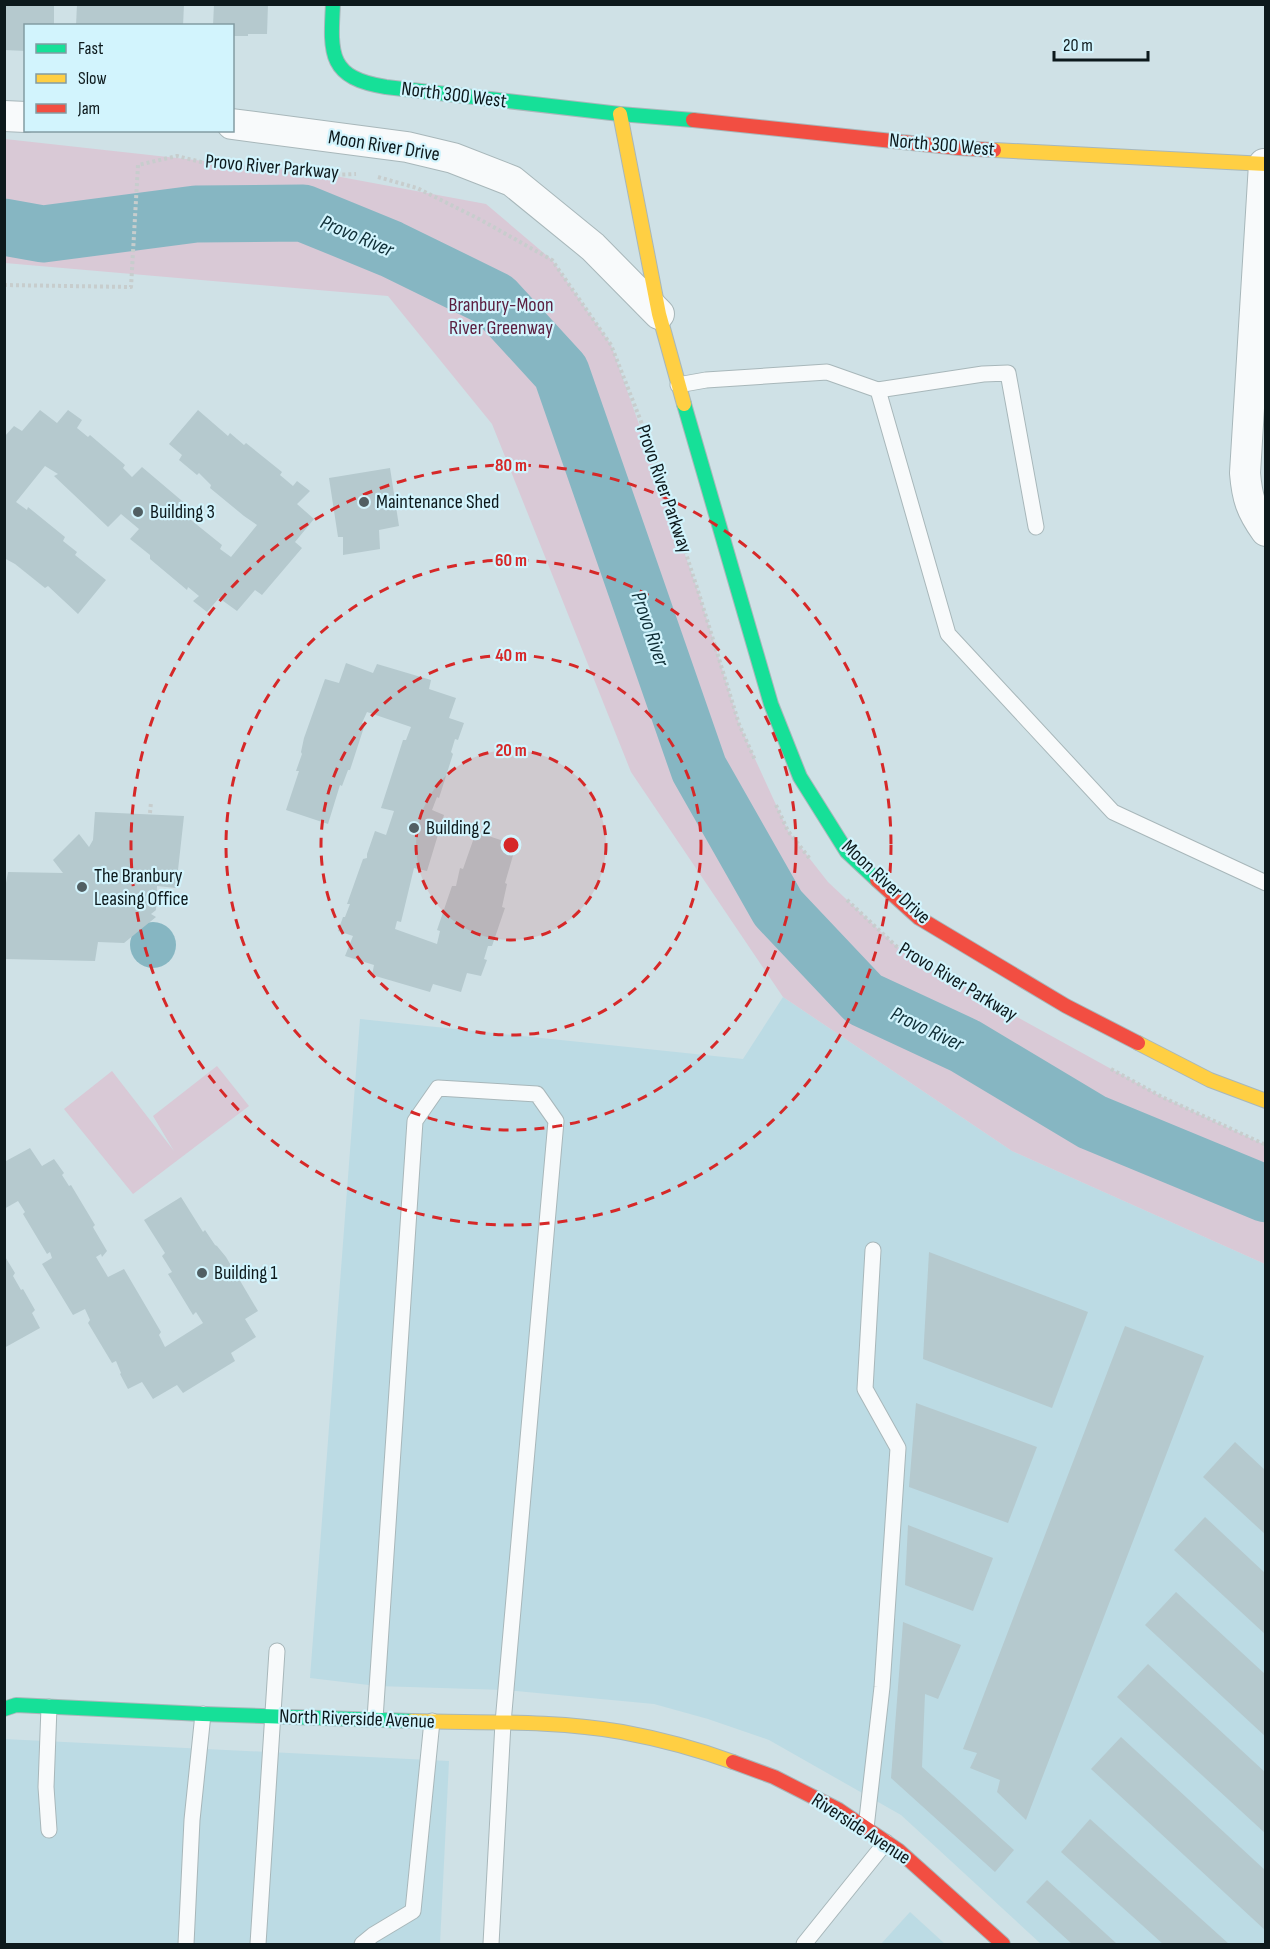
<svg xmlns="http://www.w3.org/2000/svg" width="1270" height="1949" font-family="'Sofia Sans Condensed',sans-serif">
  <style>
    .built { fill: #bcdbe4 }
    .green { fill: #d9c9d6 }
    .water { fill: #86b6c2 }
    .lines { fill: none; stroke-linecap: round; stroke-linejoin: round }
    .river { stroke: #86b6c2; stroke-width: 57 }
    .building { fill: #b5c9ce }
    .lane-casing { stroke: #a8b7ba; stroke-width: 17 }
    .street-casing { stroke: #a8b7ba; stroke-width: 32 }
    .fast-casing { stroke: #a8b7ba; stroke-width: 16 }
    .slow-casing { stroke: #a8b7ba; stroke-width: 16 }
    .jam-casing { stroke: #a8b7ba; stroke-width: 16 }
    .path { stroke: #c7cdcd; stroke-width: 4; stroke-dasharray: 3 3; stroke-linecap: butt }
    .lane { stroke: #f8fafb; stroke-width: 15 }
    .street { stroke: #f8fafb; stroke-width: 30 }
    .fast { stroke: #16e098; stroke-width: 14 }
    .slow { stroke: #ffcf43; stroke-width: 14 }
    .jam { stroke: #f24e42; stroke-width: 14 }
    .ring { fill: none; stroke: #d62828; stroke-width: 3; stroke-dasharray: 10 8 }
    .poi-dot { fill: #515f63; stroke: #d2f4fd; stroke-width: 2 }
    .labels { text-anchor: middle; dominant-baseline: central; stroke-width: 4.5; stroke-linejoin: round; paint-order: stroke }
    .street-label { font-size: 20px; fill: #0d191c; stroke: #d2f4fd }
    .park-label { font-size: 20px; fill: #5c2041; stroke: #d2f4fd }
    .poi-label { font-size: 20px; fill: #0d191c; stroke: #d2f4fd; text-anchor: start }
    .water-label { font-size: 21px; font-style: italic; fill: #0f2e36; stroke: #d2f4fd }
    .centre { fill: #d62828; stroke: #d2f4fd; stroke-width: 3 }
    .ring-label { font-size: 18px; text-anchor: middle; font-weight: bold; fill: #d62828; stroke: #d2f4fd; stroke-width: 4.5; stroke-linejoin: round; paint-order: stroke }
  </style>
  <rect width="100%" height="100%" fill="#cfe1e6"/>
  <g class="built">
    <path d="M783 997 1012 1151 1265 1264V1944H1041L901 1815 769 1740 708 1719 654 1704 505 1690 377 1686 310 1678 360 1019 743 1059Z"/>
    <path d="M4 1739 449 1761 440 1944H5Z"/>
    <path d="M910 1912 945 1944H881Z"/>
  </g>
  <g class="green">
    <path d="M5 139 330 175 486 204 552 260 611 345 700 597 739 724 788 831 828 882 896 946 1017 1017 1162 1097 1265 1145V1264L1012 1151 783 997 631 772 492 424 388 296 5 263Z"/>
    <path d="M217 1066 249 1106 133 1194 64 1109 112 1071 174 1151 153 1116Z"/>
  </g>
  <circle class="water" cx="153" cy="945" r="23"/>
  <g class="lines">
    <path class="river" d="M4 227 43 234 196 214 303 213 391 249 495 300 561 372 699 769 778 908 864 999 965 1046 1092 1122 1266 1194"/>
  </g>
  <g class="building">
    <path d="M4 4H54V26H26V51L4 50Z"/>
    <path d="M77 4H184L183 26H76Z"/>
    <path d="M214 4H268L267 34H248V36H232V26H213Z"/>
    <path d="M40 410 57 423 68 410 82 420 77 428 88 437 90 435 125 465 123 468 132 477 142 467 188 506 181 514 184 519 186 516 222 545 220 549 231 557 257 525 244 516 210 488 211 485 199 473 197 475 179 460 182 455 169 444 198 410 228 436 230 433 244 445 246 443 282 472 280 475 293 486 297 481 310 491 297 504 314 519 295 542 302 548 262 595 255 590 237 611 219 598 207 612 193 601 199 596 188 587 187 590 150 559V555L130 539 139 529 121 514 108 527 54 476 58 474 45 466 16 502 27 510 28 507 65 537 63 541 77 552 75 555 106 580 78 614 48 586 45 588 15 564 4 558V437L14 426 22 431Z"/>
    <path d="M390 468 399 526 379 530 380 549 343 555V537H338L329 478Z"/>
    <path d="M346 663 373 673 377 664 431 680 429 689 456 698 449 718 464 723 458 740 455 739 451 752 453 754 439 798 437 797 432 810 444 815 427 871 414 868 401 922 397 921 395 929 437 944 440 931 437 930 452 886H456L460 868 463 869 476 832 516 845 505 883 507 884 502 907 505 908 492 946H488L484 959 487 960 481 976 467 973 461 992 433 984 430 992 372 975 374 965 345 956 353 936 338 931 343 917H345L350 904H347L363 859 367 858V854L375 831 386 835 394 811 381 808 403 740H406L411 727 367 712 362 723 365 724 350 770H348L342 786 340 785 328 824 286 810 299 771H296L302 754 301 752 304 738 325 679 339 683Z"/>
    <path d="M95 812 184 816 176 888 157 886 156 910 151 914 156 917 124 943 98 942 95 961 4 959V894L8 872 63 873 53 860 79 834 89 847 93 840Z"/>
    <path d="M30 1148 42 1166 54 1159 64 1173 62 1175 69 1186 71 1185 95 1225 93 1227 94 1229 107 1251 102 1257 101 1254 96 1257 108 1277 124 1269 161 1332 159 1335 165 1347 203 1323 196 1312 193 1315 168 1274 172 1272 162 1256 165 1253 144 1220 181 1197 203 1232 205 1230 215 1245 217 1246 226 1257 258 1311 245 1319 256 1337 231 1353 235 1361 183 1393 177 1385 153 1399 142 1382 128 1389 120 1374 121 1373 116 1361 112 1363 88 1323 90 1320 85 1309 73 1315 42 1264 52 1258 50 1252 47 1254 23 1214 25 1212 18 1201 4 1209V1159L6 1161Z"/>
    <path d="M929 1252 1088 1312 1052 1408 923 1359Z"/>
    <path d="M4 1255 15 1273 13 1276 21 1290 23 1289 35 1310 32 1313 40 1328 4 1348Z"/>
    <path d="M1125 1326 1204 1356 1026 1820 997 1792 1000 1780 970 1768 977 1753 963 1749Z"/>
    <path d="M916 1403 1037 1447 1008 1523 909 1487Z"/>
    <path d="M1235 1442 1266 1471V1535L1203 1477Z"/>
    <path d="M1205 1517 1266 1574V1635L1174 1550Z"/>
    <path d="M908 1525 993 1558 973 1611 905 1585Z"/>
    <path d="M1176 1592 1266 1675V1737L1145 1625Z"/>
    <path d="M903 1622 961 1645 938 1699 925 1694 922 1767 1014 1850 995 1872 891 1778Z"/>
    <path d="M1148 1664 1266 1773V1834L1117 1697Z"/>
    <path d="M1121 1737 1266 1871V1931L1091 1769Z"/>
    <path d="M1090 1819 1229 1944H1163L1061 1852Z"/>
    <path d="M1047 1880 1117 1944H1072L1026 1902Z"/>
  </g>
  <g class="lines">
    <defs>
      <g id="lane">
        <path d="M678 385 706 380 827 372 878 390 948 634 1113 812 1266 883"/>
        <path d="M878 390 983 374 1008 373 1036 527"/>
        <path d="M375 1719 415 1121 438 1088 537 1094 556 1121 503 1723 491 1944"/>
        <path d="M866 1828 882 1687 898 1448 865 1389 873 1250"/>
        <path d="M49 1830 46 1787 49 1707"/>
        <path d="M186 1944 192 1820 203 1714"/>
        <path d="M258 1944 277 1651"/>
        <path d="M362 1944 373 1935 413 1911 432 1721"/>
        <path d="M804 1944 886 1842"/>
      </g>
      <g id="street">
        <path d="M4 116 26 117"/>
        <path d="M232 124 407 147 453 158 512 181 593 247 659 314"/>
        <path d="M1264 164 1245 473C1247 498 1251 510 1266 531"/>
      </g>
      <g id="fast">
        <path d="M333 4C330 55 329 78 386 87L620 114 693 120"/>
        <path d="M684 404 771 704 800 777 847 852 877 880"/>
        <path d="M4 1709 16 1705 203 1714 412 1721"/>
      </g>
      <g id="slow">
        <path d="M620 114 659 314 684 404"/>
        <path d="M994 150 1266 164"/>
        <path d="M1138 1043 1210 1080 1266 1101"/>
        <path d="M412 1721C481 1723 554 1720 622 1732 660 1739 697 1749 733 1762"/>
      </g>
      <g id="jam">
        <path d="M693 120 959 148 994 150"/>
        <path d="M877 880 919 918 1066 1006 1138 1043"/>
        <path d="M733 1762 774 1777 839 1810 898 1850 1003 1944"/>
      </g>
    </defs>
    <use href="#lane" class="lane-casing"/>
    <use href="#street" class="street-casing"/>
    <use href="#fast" class="fast-casing"/>
    <use href="#slow" class="slow-casing"/>
    <use href="#jam" class="jam-casing"/>
    <g class="path">
      <path d="M378 177 417 188 481 220 552 260 611 345 653 452 700 597 739 724 755 760"/>
      <path d="M4 285 131 287 138 165 177 156 201 162 295 173 330 175 356 174"/>
      <path d="M776 805 788 831 810 859"/>
      <path d="M150 813 151 802"/>
      <path d="M847 900 896 946 956 981"/>
      <path d="M1111 1069 1162 1097 1266 1145"/>
    </g>
    <use href="#lane" class="lane"/>
    <use href="#street" class="street"/>
    <use href="#fast" class="fast"/>
    <use href="#slow" class="slow"/>
    <use href="#jam" class="jam"/>
  </g>
  <circle cx="511" cy="845" r="95" fill="#d62828" fill-opacity=".12"/>
  <g class="ring">
    <circle cx="511" cy="845" r="95"/>
    <circle cx="511" cy="845" r="190"/>
    <circle cx="511" cy="845" r="285"/>
    <circle cx="511" cy="845" r="380"/>
  </g>
  <g class="poi-dot">
    <circle cx="364" cy="502" r="6"/>
    <circle cx="138" cy="512" r="6"/>
    <circle cx="414" cy="828" r="6"/>
    <circle cx="82" cy="887" r="6"/>
    <circle cx="202" cy="1273" r="6"/>
  </g>
  <g class="labels">
    <g class="street-label">
      <text transform="translate(454 95) rotate(7)">North 300 West</text>
      <text transform="translate(942 145) rotate(5)">North 300 West</text>
      <text transform="translate(384 146) rotate(9)">Moon River Drive</text>
      <text transform="translate(272 167) rotate(5)">Provo River Parkway</text>
      <text transform="translate(664 489) rotate(71)">Provo River Parkway</text>
      <text transform="translate(886 882) rotate(43)">Moon River Drive</text>
      <text transform="translate(958 982) rotate(31)">Provo River Parkway</text>
      <text transform="translate(357 1719) rotate(2)">North Riverside Avenue</text>
      <text transform="translate(861 1829) rotate(33)">Riverside Avenue</text>
    </g>
    <g class="park-label">
      <text x="501" y="305">Branbury-Moon<tspan x="501" dy="23">River Greenway</tspan></text>
    </g>
    <g class="poi-label">
      <text x="376" y="502">Maintenance Shed</text>
      <text x="150" y="512">Building 3</text>
      <text x="426" y="828">Building 2</text>
      <text x="94" y="876">The Branbury<tspan x="94" dy="23">Leasing Office</tspan></text>
      <text x="214" y="1273">Building 1</text>
    </g>
    <g class="water-label">
      <text transform="translate(357 236) rotate(23)">Provo River</text>
      <text transform="translate(650 629) rotate(71)">Provo River</text>
      <text transform="translate(927 1029) rotate(25)">Provo River</text>
    </g>
  </g>
  <circle cx="511" cy="845" r="9" class="centre"/>
  <g class="ring-label">
    <text x="511" y="471">80 m</text>
    <text x="511" y="566">60 m</text>
    <text x="511" y="661">40 m</text>
    <text x="511" y="756">20 m</text>
  </g>
  <rect width="1270" height="1949" fill="none" stroke="#0d191c" stroke-width="12"/>
  <rect x="24" y="24" width="210" height="108" fill="#d2f4fd" stroke="#839ca3" stroke-width="1.5"/>
  <rect x="36" y="44" width="30" height="9" fill="#16e098" stroke="#839ca3" stroke-width="1.5"/>
  <text x="78" y="54" font-size="18" fill="#0d191c">Fast</text>
  <rect x="36" y="74" width="30" height="9" fill="#ffcf43" stroke="#839ca3" stroke-width="1.5"/>
  <text x="78" y="84" font-size="18" fill="#0d191c">Slow</text>
  <rect x="36" y="104" width="30" height="9" fill="#f24e42" stroke="#839ca3" stroke-width="1.5"/>
  <text x="78" y="114" font-size="18" fill="#0d191c">Jam</text>
  <path d="M1054 51v9h94v-9" fill="none" stroke="#0d191c" stroke-width="3"/>
  <text x="1063" y="51" font-size="18" fill="#0d191c" stroke="#d2f4fd" stroke-width="4.5" paint-order="stroke">20 m</text>
</svg>
